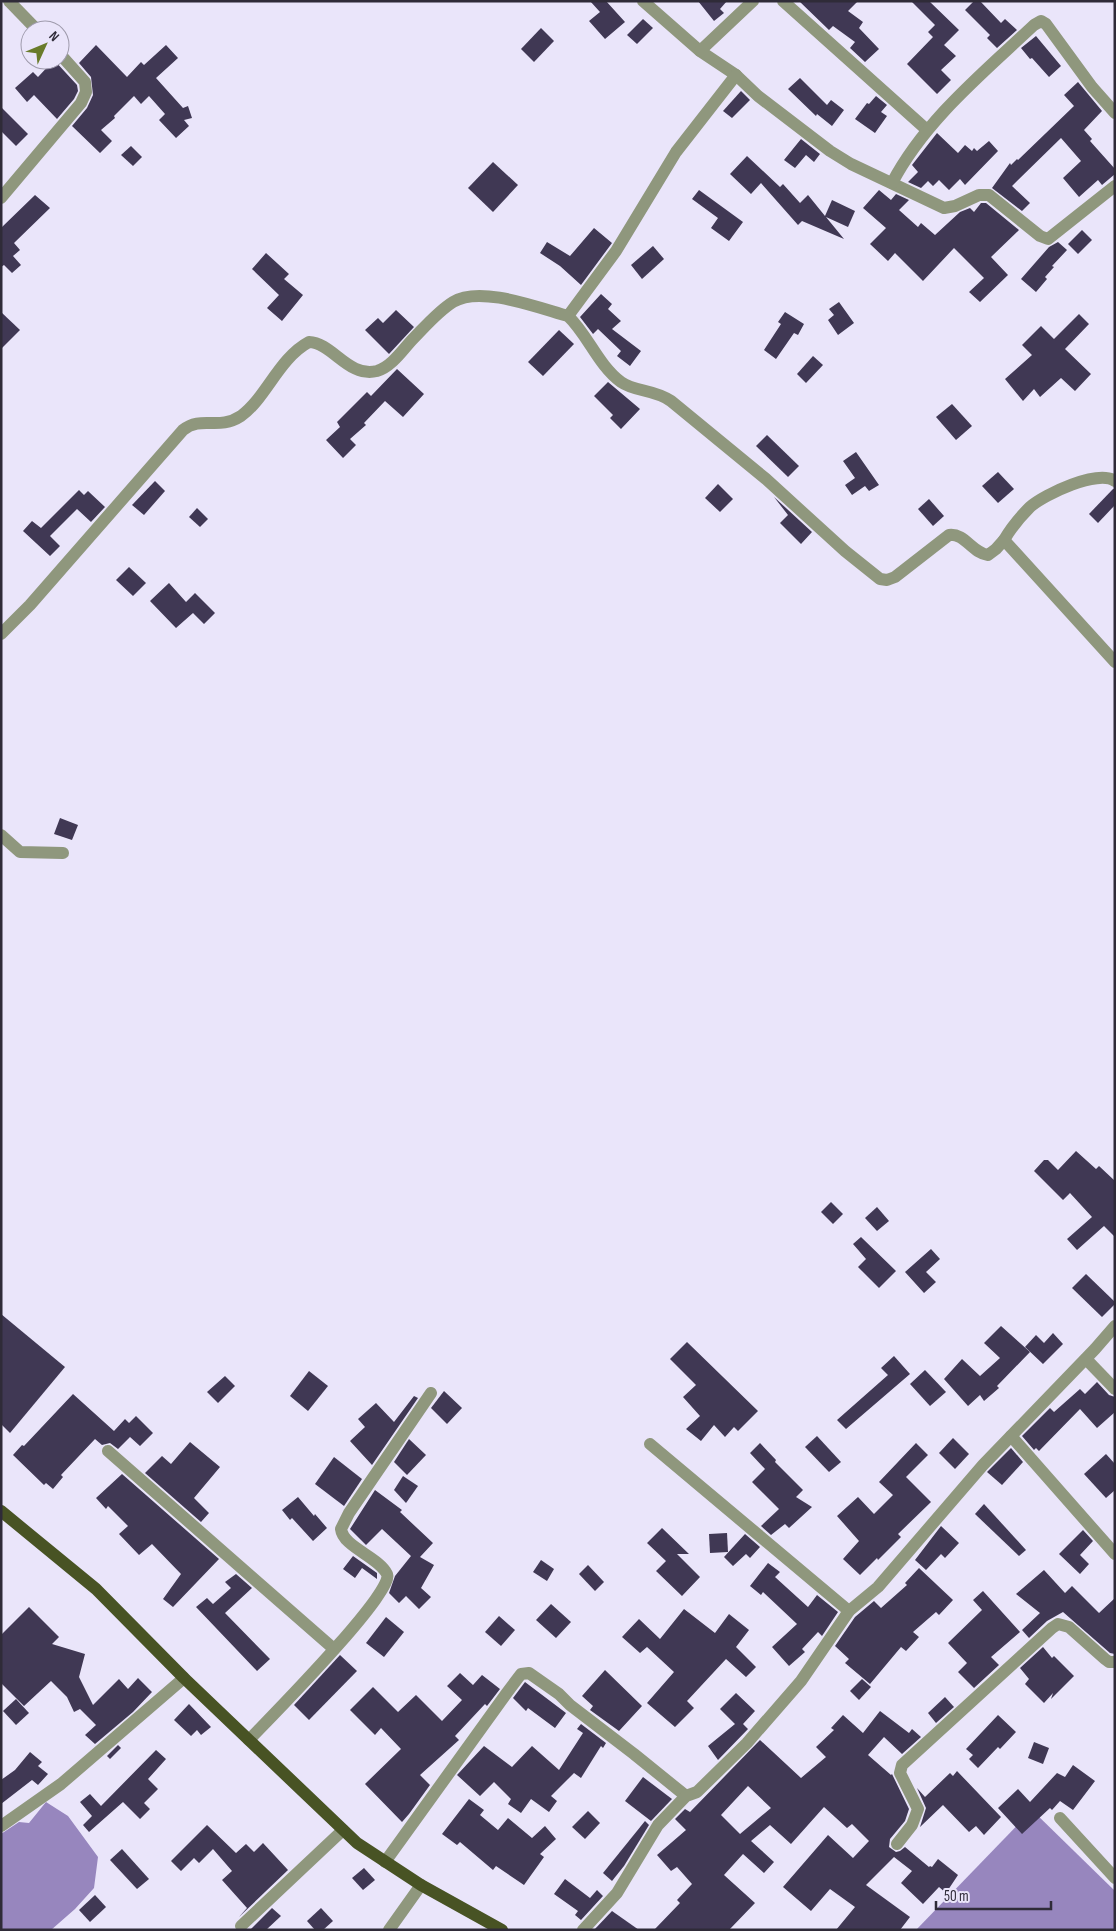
<svg xmlns="http://www.w3.org/2000/svg" width="1116" height="1931" font-family="'Sofia Sans Condensed',sans-serif">
  <style>
    .water { fill: #9786be }
    .building { fill: #403854; fill-rule: evenodd }
    .lines { fill: none; stroke-linecap: round; stroke-linejoin: round }
    .minor { stroke: #8f977d; stroke-width: 12 }
    .primary { stroke: #485324; stroke-width: 12 }
  </style>
  <rect width="100%" height="100%" fill="#eae5fa"/>
  <g class="water">
    <path d="M46 1802 68 1816 98 1857 94 1888 75 1909 51 1930H1V1834L19 1822 29 1823Z"/>
    <path d="M1032 1810 1115 1891V1930H916Z"/>
  </g>
  <g class="building">
    <path d="M590 1H606L625 22 605 39 589 21 600 12Z"/>
    <path d="M698 1H727L720 9 724 13 714 21Z"/>
    <path d="M799 1H858L848 11 863 22 859 28 879 49 865 62 850 48 855 42 833 26 829 30Z"/>
    <path d="M911 1H929L959 30 944 45 956 56 941 70 951 80 937 94 907 64 933 37 928 32 935 25Z"/>
    <path d="M974 1H980L1001 23 1005 19 1017 30 997 48 987 38 990 35 965 10Z"/>
    <path d="M643 19 653 28 637 44 627 35Z"/>
    <path d="M541 28 554 41 534 62 521 49Z"/>
    <path d="M1036 36 1061 66 1049 77 1032 58 1030 59 1021 48Z"/>
    <path d="M96 45 127 77 141 62 144 65 166 45 178 58 156 78 183 108 188 106 192 118 184 120 189 126 176 138 159 120 165 114 149 96 141 104 134 96 114 116 115 118 101 130 112 141 100 153 72 126 87 108 93 95 91 77 79 63Z"/>
    <path d="M54 60 77 85 78 91 74 99 57 119 34 95 27 102 15 88 33 72 38 77Z"/>
    <path d="M800 78 827 105 831 100 844 110 832 126 817 114 816 116 788 89Z"/>
    <path d="M1078 82 1102 111 1084 130 1092 139 1090 141 1115 169V174L1102 185 1098 180 1079 197 1063 178 1081 161 1061 138 1012 186 1030 203 1022 211 992 188 1010 163 1011 165 1017 159 1018 160 1074 106 1064 95Z"/>
    <path d="M741 91 750 100 732 118 723 111Z"/>
    <path d="M876 96 887 105 881 112 887 116 875 133 855 119 867 103 869 104Z"/>
    <path d="M1 107 28 134 16 146 1 131Z"/>
    <path d="M937 133 958 153 965 145 972 151 974 148 977 151 989 141 998 151 965 185 960 179 949 190 939 180 933 186 928 181 921 188 908 182 918 172 912 165Z"/>
    <path d="M801 139 820 154 814 162 806 155 795 168 784 160Z"/>
    <path d="M131 146 142 157 133 166 121 155Z"/>
    <path d="M747 156 780 187 783 184 800 203 808 195 825 216 832 200 855 211 848 227 826 217 844 239 802 221 798 225 761 183 751 194 730 174Z"/>
    <path d="M493 162 518 185 493 212 468 188Z"/>
    <path d="M699 190 743 222 729 241 711 228 718 218 692 199Z"/>
    <path d="M879 190 891 200 896 194 909 200 899 210 918 227 921 223 935 235 960 212 970 208 974 212 981 203H986L1019 230 991 257 1008 275 980 302 969 292 984 278 954 248 923 281 895 253 888 261 870 244 886 228 863 208Z"/>
    <path d="M35 195 50 208 14 243 20 250 13 256 21 265 12 273 4 265 1 267V228Z"/>
    <path d="M594 228 612 243 581 285 560 266 540 253 547 242 570 256Z"/>
    <path d="M1082 230 1092 240 1078 254 1068 244Z"/>
    <path d="M1058 242 1067 250 1052 266 1054 267 1045 277 1047 279 1036 292 1021 279 1049 247Z"/>
    <path d="M653 246 664 259 642 279 631 265Z"/>
    <path d="M266 253 289 274 284 279 303 295 282 321 267 308 279 295 252 269Z"/>
    <path d="M601 294 612 304 608 309 621 321 612 329 641 351 630 366 617 356 621 351 598 329 593 334 580 317Z"/>
    <path d="M839 302 854 323 838 335 828 320 834 315 829 309Z"/>
    <path d="M396 310 414 327 389 354 365 330 378 318 383 323Z"/>
    <path d="M1 312 20 330 1 349Z"/>
    <path d="M785 312 804 324 798 335 794 333 776 359 764 350 781 324 778 322Z"/>
    <path d="M1079 314 1089 324 1065 349 1091 374 1075 391 1061 378 1040 397 1034 389 1023 401 1005 379 1032 355 1022 345 1041 326 1054 339Z"/>
    <path d="M559 330 574 344 543 376 528 362Z"/>
    <path d="M813 356 823 365 806 383 797 374Z"/>
    <path d="M397 369 424 394 403 417 385 401 364 423 366 425 350 439 356 445 343 458 326 440 340 427 337 422 367 392 371 396Z"/>
    <path d="M608 382 640 409 621 429 610 418 613 415 594 396Z"/>
    <path d="M952 404 972 426 956 440 936 417Z"/>
    <path d="M767 435 799 466 788 477 756 446Z"/>
    <path d="M856 452 879 485 869 491 865 486 852 495 845 485 855 478 843 461Z"/>
    <path d="M998 472 1014 489 998 503 982 486Z"/>
    <path d="M155 481 165 491 144 515 132 505Z"/>
    <path d="M718 484 733 499 720 512 705 498Z"/>
    <path d="M1113 489H1115V505L1098 523 1089 514Z"/>
    <path d="M79 490 84 495 88 491 105 507 91 522 77 509 50 536 60 546 50 556 23 531 32 521 41 528Z"/>
    <path d="M774 497 812 532 801 544 780 523 788 515Z"/>
    <path d="M929 499 944 516 933 526 918 509Z"/>
    <path d="M197 508 208 519 200 527 189 517Z"/>
    <path d="M129 567 146 583 133 596 116 580Z"/>
    <path d="M169 583 186 602 195 593 215 613 204 624 193 613 176 628 150 601Z"/>
    <path d="M60 818 78 825 72 840 54 834Z"/>
    <path d="M1076 1151 1096 1169 1099 1166 1115 1181V1237L1104 1226 1077 1250 1067 1239 1092 1217 1070 1193 1063 1200 1034 1171 1044 1160H1048L1058 1170Z"/>
    <path d="M831 1202 843 1214 833 1224 821 1212Z"/>
    <path d="M877 1207 889 1221 877 1231 865 1218Z"/>
    <path d="M861 1237 896 1271 879 1288 858 1267 866 1259 853 1244Z"/>
    <path d="M931 1249 940 1259 926 1272 936 1282 924 1293 905 1272Z"/>
    <path d="M1086 1274 1115 1302V1304L1102 1317 1072 1288Z"/>
    <path d="M1 1314 65 1367 10 1433 1 1424Z"/>
    <path d="M1001 1326 1030 1352 997 1386 999 1388 984 1401 980 1395 968 1406 944 1379 962 1359 980 1376 1000 1358 984 1343Z"/>
    <path d="M1053 1333 1063 1344 1043 1364 1025 1347 1036 1335 1044 1343Z"/>
    <path d="M687 1342 758 1411 738 1431 734 1427 725 1437 714 1425 701 1441 686 1429 700 1416 683 1397 696 1385 670 1359Z"/>
    <path d="M894 1356 910 1374 846 1429 837 1420 888 1375 881 1368Z"/>
    <path d="M925 1370 946 1392 930 1406 910 1384Z"/>
    <path d="M309 1371 328 1386 308 1411 290 1396Z"/>
    <path d="M225 1376 235 1386 218 1403 207 1392Z"/>
    <path d="M1097 1382 1109 1395 1115 1397V1412L1097 1428 1080 1409 1039 1451 1036 1448 1034 1450 1022 1436 1050 1408 1054 1412 1080 1389 1085 1394Z"/>
    <path d="M444 1391 462 1408 447 1424 431 1408Z"/>
    <path d="M73 1394 114 1431 125 1419 129 1423 136 1416 153 1433 140 1446 130 1437 118 1449 110 1443 102 1445 95 1439 61 1475 63 1477 53 1489 46 1483 44 1485 13 1455 22 1445 24 1446Z"/>
    <path d="M414 1396 418 1398 372 1465 350 1441 365 1427 358 1419 376 1403 394 1422Z"/>
    <path d="M817 1436 841 1462 829 1472 805 1447Z"/>
    <path d="M953 1438 969 1454 955 1469 939 1453Z"/>
    <path d="M409 1439 426 1455 407 1475 394 1462Z"/>
    <path d="M190 1442 220 1467 194 1498 209 1513 201 1522 145 1473 162 1456 171 1464Z"/>
    <path d="M760 1443 776 1460 775 1462 803 1490 796 1497 812 1507 789 1528 785 1524 771 1535 761 1526 779 1509 752 1482 765 1469 750 1453Z"/>
    <path d="M916 1443 928 1455 906 1477 931 1502 898 1534 901 1537 878 1560 877 1558 860 1575 843 1559 859 1541 837 1516 858 1497 874 1514 893 1495 879 1482Z"/>
    <path d="M1011 1448 1023 1462 1002 1485 987 1472Z"/>
    <path d="M1106 1454 1115 1464V1490L1106 1498 1084 1474Z"/>
    <path d="M334 1457 362 1479 344 1506 315 1484Z"/>
    <path d="M122 1474 219 1559 173 1607 163 1599 181 1574 152 1544 139 1555 119 1534 128 1526 108 1506 106 1509 96 1498Z"/>
    <path d="M403 1476 418 1486 406 1503 394 1490Z"/>
    <path d="M375 1490 402 1510 400 1512 433 1543 420 1557 434 1565 421 1588 431 1597 419 1609 406 1596 399 1603 389 1593 395 1576 411 1556 382 1529 366 1545 350 1529Z"/>
    <path d="M298 1497 314 1516 315 1514 327 1528 313 1541 292 1518 290 1520 282 1510Z"/>
    <path d="M984 1504 1026 1550 1019 1556 975 1514Z"/>
    <path d="M941 1526 959 1543 945 1558 941 1554 926 1570 915 1560Z"/>
    <path d="M662 1528 689 1554H677L700 1577 682 1596 656 1571 666 1561 647 1543Z"/>
    <path d="M1083 1530 1093 1541 1080 1555 1089 1564 1080 1574 1059 1554Z"/>
    <path d="M727 1533 728 1552 710 1553 709 1534Z"/>
    <path d="M745 1534 760 1547 750 1558 746 1554 733 1566 724 1557Z"/>
    <path d="M353 1556 377 1573V1579L362 1568 355 1578 343 1569Z"/>
    <path d="M541 1560 554 1569 547 1581 533 1572Z"/>
    <path d="M768 1563 780 1572 775 1577 808 1607 817 1595 838 1612 822 1636 818 1632 802 1649 805 1652 789 1666 772 1647 797 1624 763 1592 761 1595 750 1586Z"/>
    <path d="M588 1565 604 1582 595 1591 579 1574Z"/>
    <path d="M919 1568 953 1600 939 1615 936 1612 913 1632 919 1637 906 1651 901 1647 870 1684 845 1663 849 1659 835 1646 855 1617 874 1601 881 1608 907 1585 905 1583Z"/>
    <path d="M1044 1570 1065 1593 1072 1586 1099 1613 1115 1598V1654L1110 1653 1063 1612 1047 1621 1029 1638 1022 1630 1040 1613 1016 1594Z"/>
    <path d="M236 1574 252 1588 225 1613 270 1659 257 1671 196 1607 207 1598 213 1604 231 1588 225 1582Z"/>
    <path d="M983 1591 1020 1632 991 1657 999 1665 974 1688 958 1672 967 1663 948 1643 982 1610 973 1600Z"/>
    <path d="M551 1604 571 1622 556 1638 536 1620Z"/>
    <path d="M29 1607 59 1637 52 1644 85 1654 79 1677 93 1705 119 1679 128 1689 138 1678 152 1692 133 1712 95 1744 85 1735 96 1725 80 1709 74 1712 67 1697 51 1681 24 1706 1 1683V1635Z"/>
    <path d="M684 1609 715 1633 729 1614 749 1630 736 1647 756 1667 746 1677 726 1659 687 1701 694 1708 675 1727 647 1703 674 1672 647 1647 640 1653 622 1637 639 1619 660 1639Z"/>
    <path d="M499 1616 515 1630 501 1646 485 1632Z"/>
    <path d="M386 1617 404 1632 384 1657 366 1643Z"/>
    <path d="M1043 1647 1052 1658 1054 1656 1074 1676 1051 1699 1053 1693 1044 1703 1025 1684 1029 1679 1020 1668Z"/>
    <path d="M340 1655 357 1671 309 1720 294 1705Z"/>
    <path d="M605 1670 642 1706 619 1731 590 1710 593 1706 582 1696Z"/>
    <path d="M460 1673 473 1685 482 1675 500 1689 487 1706 485 1704 455 1736 459 1740 420 1775 430 1785 409 1814 402 1822 365 1784 401 1749 381 1728 375 1735 350 1710 373 1687 398 1712 416 1695 442 1721 462 1700 447 1686Z"/>
    <path d="M862 1679 871 1687 859 1700 850 1691Z"/>
    <path d="M525 1682 566 1713 555 1728 528 1708 526 1711 513 1698Z"/>
    <path d="M736 1693 755 1711 743 1724 748 1729 718 1760 708 1746 735 1724 720 1709Z"/>
    <path d="M945 1697 954 1707 936 1723 928 1713Z"/>
    <path d="M16 1699 29 1713 16 1725 3 1711Z"/>
    <path d="M189 1704 211 1727 201 1735 197 1730 191 1736 174 1720Z"/>
    <path d="M880 1711 909 1733 912 1729 921 1737 902 1754 884 1737 868 1755 891 1775 892 1774 909 1809 905 1821 890 1839 889 1847 896 1852 900 1851 905 1847 929 1867 930 1866 932 1867 938 1859 958 1875 946 1893 939 1887 923 1904 901 1883 912 1871 894 1857 866 1885 910 1917 900 1930H836L855 1907 830 1889 811 1911 783 1887 828 1835 853 1858 869 1841 852 1824 847 1828 824 1807 791 1844 770 1825 751 1841 774 1862 764 1873 743 1854 724 1875 755 1903 729 1930H654L680 1903 677 1900 692 1884 677 1867 671 1871 657 1855 686 1830 675 1819 685 1809 690 1812 760 1740 801 1778 826 1757 816 1747 834 1730 831 1728 843 1715 863 1733ZM748 1786 771 1808 740 1834 721 1815Z"/>
    <path d="M998 1715 1016 1732 1000 1749 998 1747 978 1768 969 1759 973 1755 966 1749Z"/>
    <path d="M581 1724 606 1743 603 1748 601 1746 581 1778 574 1773 551 1796 557 1801 549 1812 531 1799 521 1813 508 1804 511 1799 494 1782 480 1796 457 1775 484 1746 512 1767 532 1746 559 1770 583 1733 577 1729Z"/>
    <path d="M1034 1742 1049 1748 1043 1764 1028 1758Z"/>
    <path d="M118 1745 121 1748 110 1759 107 1756Z"/>
    <path d="M156 1750 166 1759 148 1779 158 1789 144 1803 150 1809 140 1819 123 1802 89 1832 83 1825 92 1816 80 1802 90 1794 101 1806Z"/>
    <path d="M30 1752 42 1762 38 1766 48 1774 38 1785 32 1780 1 1804V1780L15 1770Z"/>
    <path d="M1073 1765 1095 1781 1073 1810 1060 1801 1052 1810 1050 1808 1022 1834 998 1808 1018 1789 1030 1802 1057 1773 1065 1777Z"/>
    <path d="M957 1771 1001 1817 984 1835 976 1826 969 1832 943 1805 920 1827 926 1808 917 1788 925 1797 950 1773 953 1776Z"/>
    <path d="M643 1777 672 1799 651 1821 625 1801Z"/>
    <path d="M469 1799 484 1810 480 1815 498 1830 508 1818 532 1838 545 1826 556 1839 540 1854 544 1857 524 1885 496 1866 493 1870 460 1842 457 1845 442 1834Z"/>
    <path d="M588 1811 600 1823 585 1839 572 1827Z"/>
    <path d="M645 1821 649 1825 624 1866 612 1881 603 1873Z"/>
    <path d="M207 1825 236 1853 246 1844 254 1852 263 1843 288 1870 239 1917 247 1908 222 1880 232 1871 213 1849 199 1863 194 1858 181 1871 171 1861Z"/>
    <path d="M122 1849 149 1879 137 1889 110 1860Z"/>
    <path d="M364 1868 375 1880 363 1890 352 1878Z"/>
    <path d="M565 1879 590 1898 597 1890 603 1896 581 1920 575 1915 578 1911 554 1894Z"/>
    <path d="M95 1895 106 1907 90 1922 79 1910Z"/>
    <path d="M272 1908 281 1916 266 1930H250Z"/>
    <path d="M321 1908 333 1921 323 1930H315L307 1921Z"/>
    <path d="M612 1911 639 1930H594Z"/>
  </g>
  <g class="lines">
    <g class="minor">
      <path d="M9 1 37 30"/>
      <path d="M643 1 700 51 736 75 758 96 830 151 851 164 944 208 955 206 979 195H989L1040 236 1048 239 1115 186"/>
      <path d="M783 1 927 130"/>
      <path d="M700 51 753 1"/>
      <path d="M892 183C925 120 983 73 1034 25L1041 21 1046 24 1092 87 1115 113"/>
      <path d="M1 198 81 103 86 92 85 82 60 54"/>
      <path d="M568 316 616 251 676 152 736 75"/>
      <path d="M1004 540C1011 528 1020 517 1030 507 1045 494 1098 469 1115 481"/>
      <path d="M1 634 30 605 183 430C202 415 218 431 241 416 266 398 279 358 309 342 333 343 348 378 377 371 391 367 402 351 411 341 424 328 437 312 453 302 480 285 539 308 568 316 588 335 598 365 621 382 635 392 654 389 671 401L766 479 845 551 880 579 887 580 895 577 949 535C965 533 972 553 988 555L996 549 1004 540 1115 662"/>
      <path d="M1 835 20 852 63 853"/>
      <path d="M1086 1359 1115 1389"/>
      <path d="M1011 1436 1115 1554"/>
      <path d="M650 1444 849 1611"/>
      <path d="M108 1451 334 1649"/>
      <path d="M249 1740C267 1721 396 1591 387 1574 379 1557 343 1547 341 1529L349 1513 431 1393"/>
      <path d="M1060 1818 1115 1878"/>
      <path d="M1 1826 61 1784 184 1678"/>
      <path d="M897 1844 912 1825 918 1809 900 1773 902 1765 1052 1628 1058 1624 1069 1627 1105 1659 1109 1662H1115"/>
      <path d="M385 1862 506 1694 521 1674 529 1673 559 1694 570 1705 634 1754 686 1796"/>
      <path d="M241 1926 343 1830"/>
      <path d="M389 1930 421 1885"/>
      <path d="M583 1930 617 1893 658 1825 686 1796 697 1792 747 1743 801 1681 849 1611 878 1587 983 1465 1095 1349 1115 1326"/>
    </g>
    <path class="primary" d="M1 1511 96 1589 184 1678 357 1843 421 1885 502 1930"/>
  </g>
  <rect width="1116" height="1931" fill="none" stroke="#2f2b38" stroke-width="5"/>
  <g transform="translate(45 45) rotate(46)"><circle r="24" fill="#eae5fa" stroke="#9f9bac"/>
  <path d="M0-4L9 19L0 12L-9 19Z" fill="#697b2a"/>
  <text y="-8" font-size="14" font-weight="bold" text-anchor="middle" fill="#2f2b38">N</text>
  </g>
  <path d="M936 1901v8h115v-8" fill="none" stroke="#2f2b38" stroke-width="2.5"/>
  <text x="944" y="1901" font-size="15" fill="#2f2b38" stroke="#eae5fa" stroke-width="4" paint-order="stroke">50 m</text>
</svg>
